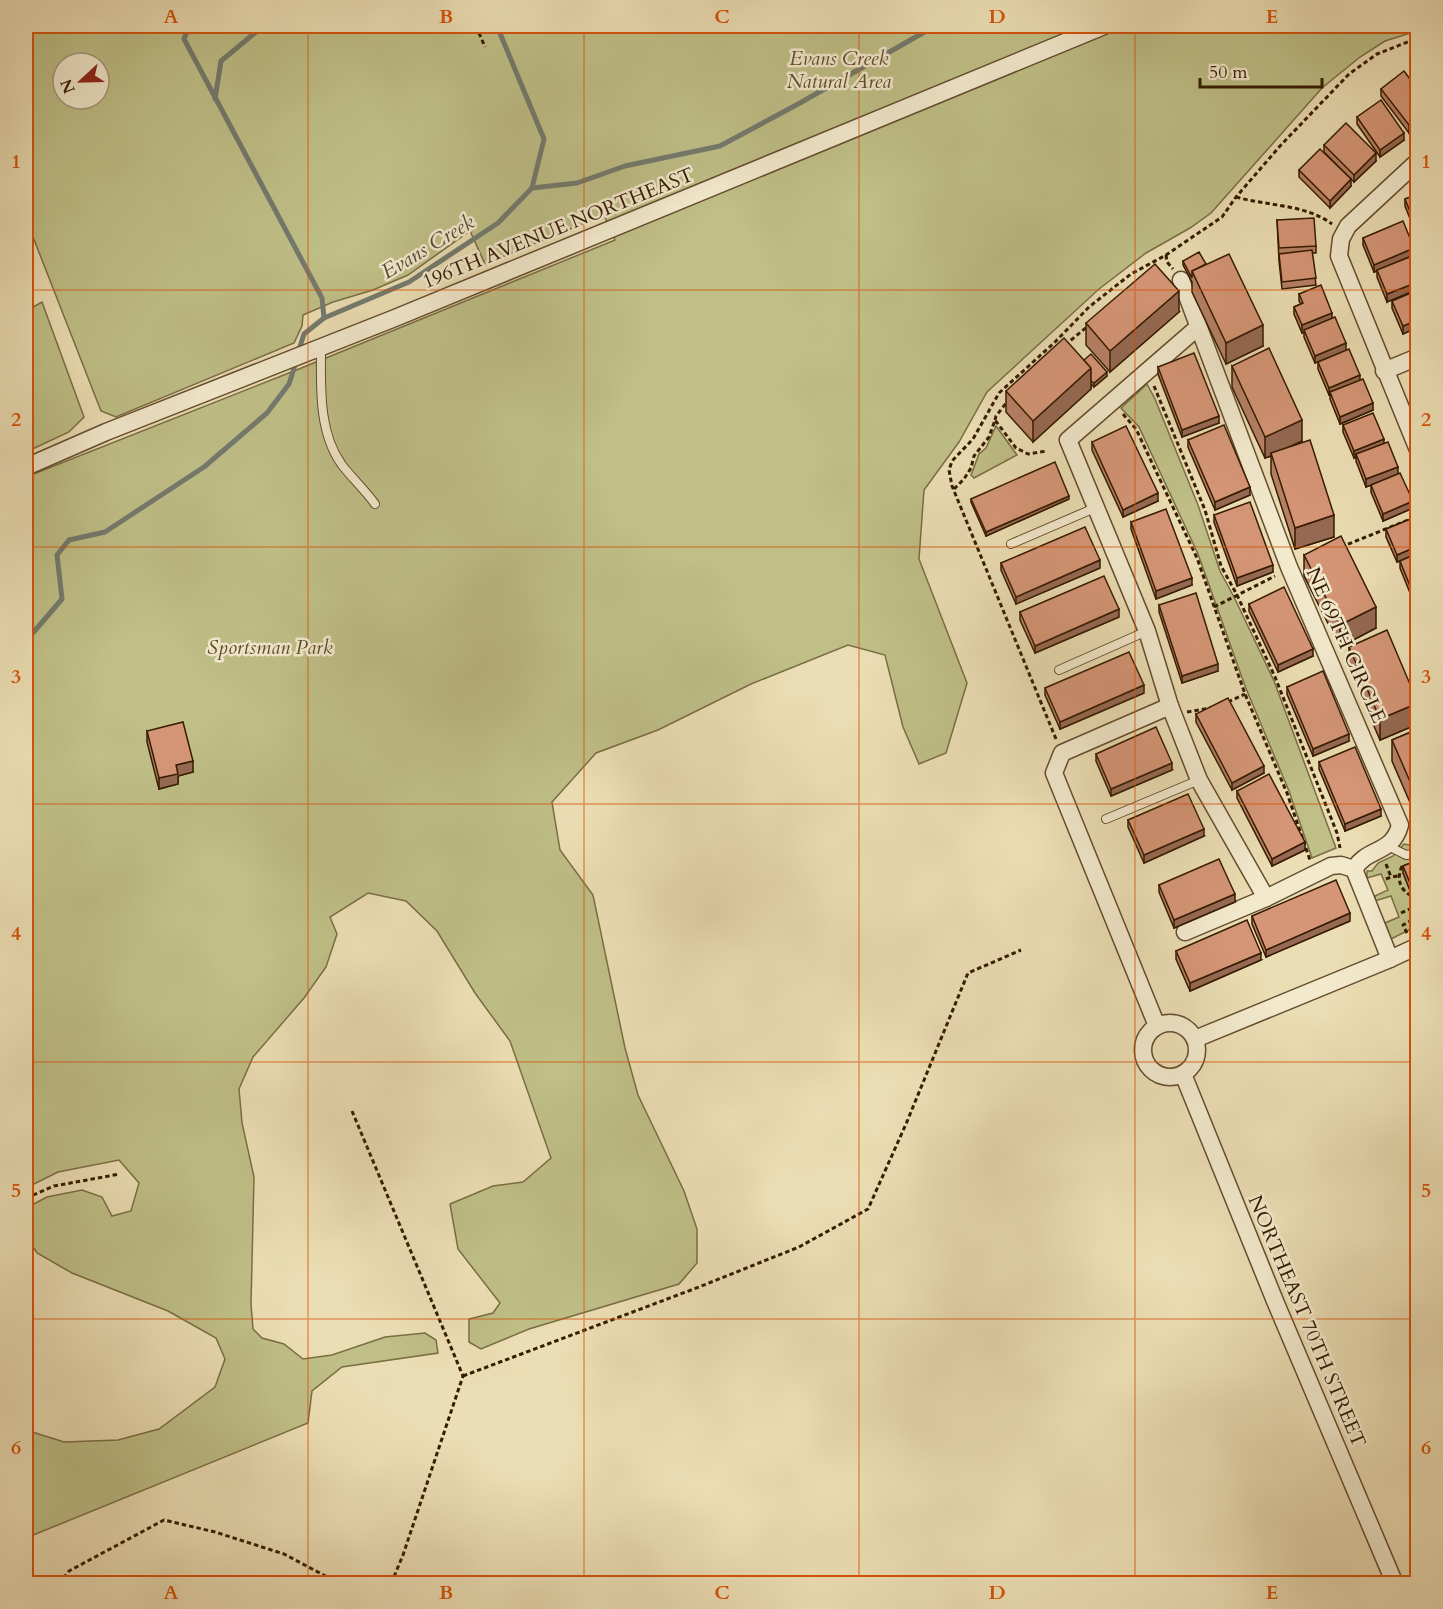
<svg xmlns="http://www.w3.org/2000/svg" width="1443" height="1609" font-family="Cardo,serif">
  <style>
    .green { fill: #bfbf87; stroke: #7a6d44; stroke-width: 1.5; fill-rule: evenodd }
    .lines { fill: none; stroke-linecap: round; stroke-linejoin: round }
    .stream { stroke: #737a6e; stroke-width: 5 }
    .lane-casing { stroke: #644c2e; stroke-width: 10 }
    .street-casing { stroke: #644c2e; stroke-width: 19 }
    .path { stroke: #361b01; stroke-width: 3; stroke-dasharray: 4.5 3; stroke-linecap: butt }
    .lane { stroke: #f3eace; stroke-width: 8 }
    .street { stroke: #f3eace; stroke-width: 16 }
    .wall { fill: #b78166; stroke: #361b01; stroke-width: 1.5 }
    .shaded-wall { fill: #956953; stroke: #361b01; stroke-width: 1.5 }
    .building { fill: #d59677; stroke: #361b01; stroke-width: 1.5 }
    .grid { fill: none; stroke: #d6530b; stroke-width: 1.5; stroke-opacity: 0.55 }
    .labels { text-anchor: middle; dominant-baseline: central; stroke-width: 5; stroke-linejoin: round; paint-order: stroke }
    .park-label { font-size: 20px; font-style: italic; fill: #5f4c29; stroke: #f3eace }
    .street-label { font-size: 20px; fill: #361b01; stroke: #f3eace }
    .water-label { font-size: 21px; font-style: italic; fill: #554b38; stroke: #f3eace }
    .neatline { fill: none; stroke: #d6530b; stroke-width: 2 }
    .grid-label { font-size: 20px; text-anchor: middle; font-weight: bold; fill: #d6530b }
  </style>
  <rect width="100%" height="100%" fill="#ecdeb4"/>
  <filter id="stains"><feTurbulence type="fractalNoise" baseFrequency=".00333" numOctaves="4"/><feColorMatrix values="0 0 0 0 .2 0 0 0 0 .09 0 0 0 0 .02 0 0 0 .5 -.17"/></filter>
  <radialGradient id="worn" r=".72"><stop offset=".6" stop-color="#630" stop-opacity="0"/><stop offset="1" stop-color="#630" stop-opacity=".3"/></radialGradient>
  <g class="green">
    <path d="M26 26H1417V31L1385 41 1360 57 1322 88 1211 213 1190 228 1146 253 1099 289 987 392 959 442 924 490 919 559 967 683 946 753 919 764 903 727 885 655 848 645 751 684 658 730 596 753 552 802 560 850 593 895 625 1048 638 1095 684 1191 697 1229V1263L679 1284 529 1329 481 1349 469 1342V1319L493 1313 500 1303 458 1249 450 1204 493 1186 523 1182 551 1158 510 1041 475 993 437 931 406 901 368 893 330 917 337 934 326 967 304 998 253 1057 239 1089 242 1123 254 1177 251 1304 253 1329 262 1338 284 1344 303 1359 332 1355 385 1337 425 1333 436 1340 438 1353 342 1367 312 1391 308 1423 26 1538V1430L64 1442 118 1440 159 1429 215 1387 225 1359 216 1338 168 1311 72 1273 37 1253 26 1236V1208L47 1197 82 1190 102 1197 112 1216 131 1211 139 1183 119 1160 58 1172 26 1188V477L299 369 615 240 604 215 485 264 470 231 408 275 373 290 333 302 303 315 302 326 294 343 116 417 101 411 26 219ZM63 63H99V99H63Z"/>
    <path d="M42 302 84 417 69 432 26 452V311Z"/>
    <path d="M1147 384 1155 399 1198 505 1220 571 1235 599 1274 681 1336 848 1312 858 1289 791 1245 686 1198 554 1139 427 1121 408Z"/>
    <path d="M996 426 1017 455 974 478 971 475 979 454 986 448Z"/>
    <path d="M1404 844 1414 846 1417 844V926L1391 939 1385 923 1399 917 1391 896 1375 901V896L1388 890 1381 874 1367 878V871H1372L1378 863 1393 856Z"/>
  </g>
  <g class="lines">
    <g class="stream">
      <path d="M189 26 184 39 322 298 324 318"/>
      <path d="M497 26 544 139 532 188"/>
      <path d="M215 99 221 61 256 32 259 26"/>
      <path d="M298 353 304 334 324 318 409 282 498 223 532 188 577 183 625 166 720 146 800 103 935 26"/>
      <path d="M26 641 62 599 57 555 69 540 105 532 204 467 267 413 289 384 296 362"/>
    </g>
    <defs>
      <g id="lane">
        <path d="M321 348C321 386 318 432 342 465 352 478 365 490 375 504"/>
        <path d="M1011 544 1097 507"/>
        <path d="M1059 670 1147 631"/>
        <path d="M1106 819 1199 780"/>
        <path d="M1388 846 1406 855 1418 853"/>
      </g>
      <g id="street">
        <path d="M1418 161 1348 226 1341 239 1339 256 1418 450"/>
        <path d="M1181 280 1289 567 1400 825C1392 855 1369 846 1354 869L1341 865 1331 866 1266 898 1199 780 1170 706 1147 631 1068 440 1197 328"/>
        <path d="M1384 371 1418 357"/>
        <path d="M26 467 106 432 395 318 1104 26"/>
        <path d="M1354 869 1390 959"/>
        <path d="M1185 932 1266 898"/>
        <circle cx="1170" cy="1050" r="27"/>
        <path d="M1157 1026 1054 773 1062 753 1170 706"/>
        <path d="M1195 1039 1390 959 1418 946"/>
        <path d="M1183 1074 1275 1301 1395 1584"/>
      </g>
    </defs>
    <use href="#lane" class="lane-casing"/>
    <use href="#street" class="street-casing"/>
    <g class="path">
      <path d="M476 26 485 47"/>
      <path d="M1236 197C1267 206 1305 204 1332 224"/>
      <path d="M1166 255 1167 262 1173 269"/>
      <path d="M1065 345 1088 326"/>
      <path d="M1154 386 1205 510 1221 566 1237 595 1275 677 1337 833 1340 848"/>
      <path d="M1123 414 1136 429 1197 558 1245 694 1287 793 1310 860"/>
      <path d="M995 420 996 416 1007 402"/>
      <path d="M954 489 964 479 971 468 974 456 989 437 995 420 1016 448 1028 454 1047 451"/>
      <path d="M1341 547 1418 516"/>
      <path d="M1214 607 1275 576"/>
      <path d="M1228 702 1245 694"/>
      <path d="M1187 712 1210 708"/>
      <path d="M1056 739 952 486 949 470 952 461 973 439 999 393 1055 342 1089 307 1131 274 1166 255 1222 217 1236 197 1280 146 1349 74 1377 54 1418 38"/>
      <path d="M1386 864 1391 877"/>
      <path d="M1402 866C1395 882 1402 893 1418 899"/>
      <path d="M1386 879 1391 877 1398 876"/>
      <path d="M1401 913 1410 909 1415 899"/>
      <path d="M1407 933 1403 925 1418 917"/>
      <path d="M352 1111 463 1376 403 1555 391 1584"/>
      <path d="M26 1198 54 1186 120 1174"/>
      <path d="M463 1376 699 1287 799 1247 868 1209 906 1124 968 973 1021 950"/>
      <path d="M59 1584 69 1571 164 1520 215 1532 284 1554 331 1579 335 1584"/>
    </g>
    <use href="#lane" class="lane"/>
    <use href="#street" class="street"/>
  </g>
  <g class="wall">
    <path d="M1381 89 1418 90V126L1409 133 1381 96Z"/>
    <path d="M1357 117 1404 140 1380 157 1357 124Z"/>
    <path d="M1324 145 1376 161 1354 182 1324 152Z"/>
    <path d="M1299 170 1351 186 1330 208 1299 177Z"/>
    <path d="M1418 194V239L1405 206V199Z"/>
    <path d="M1277 220 1316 246V253H1312L1316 285 1282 289 1279 261Z"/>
    <path d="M1363 238 1414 255 1412 256 1387 302 1377 277V271L1374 272 1363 245Z"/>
    <path d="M1183 261 1206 264 1263 346 1226 364 1192 292V282L1183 265Z"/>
    <path d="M1418 290V327L1403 334 1392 308V301Z"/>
    <path d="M1299 294 1332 318 1346 351 1315 363 1304 337V332L1302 333 1294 314V307L1301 304 1299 301Z"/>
    <path d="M1179 312 1110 372 1086 345V323Z"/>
    <path d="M1084 360 1107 376 1094 387 1091 384V389L1033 442 1006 412V391Z"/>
    <path d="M1318 362 1360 380 1373 410 1340 424 1330 399V395H1329L1318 369Z"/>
    <path d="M1232 366 1302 441 1291 446 1334 537 1295 549 1271 474V456L1265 458 1232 387Z"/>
    <path d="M1158 367 1219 423 1182 437 1158 374Z"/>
    <path d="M1343 425 1384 444 1413 508 1383 521 1371 492V485L1378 482 1366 487 1356 461V457L1354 458 1343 432Z"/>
    <path d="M1188 440 1250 495 1215 510 1188 447Z"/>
    <path d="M1092 442 1158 501 1123 517 1092 450Z"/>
    <path d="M971 499H1069L986 536 971 502Z"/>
    <path d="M1214 515 1273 572 1237 586 1214 522Z"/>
    <path d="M1418 516 1410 593 1400 568V561L1397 562 1386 537V529Z"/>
    <path d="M1131 522 1192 585 1156 599 1131 529Z"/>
    <path d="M1304 555 1376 628 1340 647 1304 576Z"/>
    <path d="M1001 563 1100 568 1016 604 1001 570Z"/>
    <path d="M1418 592V608L1414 601V593Z"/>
    <path d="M1249 604 1313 656 1278 672 1249 611Z"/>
    <path d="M1159 605 1218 671 1182 683 1159 612Z"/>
    <path d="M1020 612 1119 617 1035 653 1020 620Z"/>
    <path d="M1349 647 1418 702V724L1380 740 1349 668Z"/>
    <path d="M1287 687 1349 741 1313 756 1287 694Z"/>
    <path d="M1045 688 1144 693 1060 729 1045 695Z"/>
    <path d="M1196 714 1264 773 1232 790 1196 722Z"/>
    <path d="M1418 729V821L1392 761V740Z"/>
    <path d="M147 731 193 772 178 776V784L159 789 147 742Z"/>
    <path d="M1096 754 1172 770 1111 796 1096 761Z"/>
    <path d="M1319 762 1381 816 1345 831 1319 769Z"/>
    <path d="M1237 791 1305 850 1272 866 1237 798Z"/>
    <path d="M1128 820 1204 836 1144 863 1128 827Z"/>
    <path d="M1418 860 1412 896 1403 873V866Z"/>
    <path d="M1159 885 1235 902 1174 928 1159 892Z"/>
    <path d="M1252 916 1350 921 1266 957 1252 924Z"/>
    <path d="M1176 951 1261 960 1190 991 1176 959Z"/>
  </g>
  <g class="shaded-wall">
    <path d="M1418 119V126L1409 133V125Z"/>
    <path d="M1404 133V140L1380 157V150Z"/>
    <path d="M1376 153V161L1354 182V175Z"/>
    <path d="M1351 179V186L1330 208V201Z"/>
    <path d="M1414 248V255L1374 272V265Z"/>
    <path d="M1418 282V289L1387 302V294Z"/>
    <path d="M1179 291V312L1110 372V351Z"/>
    <path d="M1332 313V320L1302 333V325Z"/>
    <path d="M1418 320V327L1403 334V326Z"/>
    <path d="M1263 325V346L1226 364V343Z"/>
    <path d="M1346 343V351L1315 363V356Z"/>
    <path d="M1091 368V389L1033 442V421Z"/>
    <path d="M1107 372V376L1094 387V383Z"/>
    <path d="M1360 375V382L1330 392V395H1329V388Z"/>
    <path d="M1373 403V410L1340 424V417Z"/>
    <path d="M1219 416V423L1182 437V430Z"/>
    <path d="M1302 420V441L1272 455 1271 453V456L1265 458V437Z"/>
    <path d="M1384 439V446L1356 454V457L1354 458V451Z"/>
    <path d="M1398 467V475L1366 487V479Z"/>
    <path d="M1250 487V495L1215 510V502Z"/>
    <path d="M1158 493V501L1123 517V510Z"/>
    <path d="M1069 496V499L986 536V532Z"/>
    <path d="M1413 501V508L1383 521V514Z"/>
    <path d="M1334 515V537L1295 549V528Z"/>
    <path d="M1418 546V554L1397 562V555Z"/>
    <path d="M1100 560V568L1016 604V597Z"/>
    <path d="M1273 565V572L1237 586V578Z"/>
    <path d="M1192 578V585L1156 599V591Z"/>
    <path d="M1418 583V590L1410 593V586Z"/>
    <path d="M1376 607V628L1340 647V625Z"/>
    <path d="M1119 609V617L1035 653V646Z"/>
    <path d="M1313 649V656L1278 672V665Z"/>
    <path d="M1218 664V671L1182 683V676Z"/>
    <path d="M1144 685V693L1060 729V722Z"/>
    <path d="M1418 703V724L1380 740V719Z"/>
    <path d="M1349 734V741L1313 756V749Z"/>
    <path d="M193 761V772L178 776V784L159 789V778L176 765Z"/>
    <path d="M1172 763V770L1111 796V789Z"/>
    <path d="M1264 766V773L1232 790V783Z"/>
    <path d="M1381 809V816L1345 831V824Z"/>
    <path d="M1204 829V836L1144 863V855Z"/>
    <path d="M1305 842V850L1272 866V859Z"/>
    <path d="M1418 886V893L1412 896V888Z"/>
    <path d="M1235 894V902L1174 928V920Z"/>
    <path d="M1350 913V921L1266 957V950Z"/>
    <path d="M1261 953V960L1190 991V983Z"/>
  </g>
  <g class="building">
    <path d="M1404 71 1418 90V119L1409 125 1381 89Z"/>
    <path d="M1381 100 1404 133 1380 150 1357 117Z"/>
    <path d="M1346 123 1376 153 1354 175 1324 145Z"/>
    <path d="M1320 149 1351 179 1330 201 1299 170Z"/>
    <path d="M1418 194V232L1405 199Z"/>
    <path d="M1314 218 1316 246 1279 248 1277 220Z"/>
    <path d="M1403 221 1414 248 1374 265 1363 238Z"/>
    <path d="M1312 250 1316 278 1282 282 1279 254Z"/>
    <path d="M1199 252 1206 264 1192 271V278L1183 261Z"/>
    <path d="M1229 254 1263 325 1226 343 1192 271Z"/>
    <path d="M1412 256 1418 270V282L1387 294 1377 270Z"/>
    <path d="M1155 264 1179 291 1110 351 1086 323Z"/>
    <path d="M1321 285 1332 313 1302 325 1294 307 1303 303 1299 294Z"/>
    <path d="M1418 290V320L1403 326 1392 301Z"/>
    <path d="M1335 317 1346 343 1315 356 1304 330Z"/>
    <path d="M1064 338 1091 368 1033 421 1006 391Z"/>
    <path d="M1269 348 1302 420 1265 437 1232 366Z"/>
    <path d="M1349 349 1360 375 1329 388 1318 362Z"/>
    <path d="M1194 353 1219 416 1182 430 1158 367Z"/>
    <path d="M1091 354 1107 372 1094 383 1091 381V368L1084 360Z"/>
    <path d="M1363 379 1373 403 1340 417 1330 392Z"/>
    <path d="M1373 413 1384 439 1354 451 1343 425Z"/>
    <path d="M1224 425 1250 487 1215 502 1188 440Z"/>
    <path d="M1126 426 1158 493 1123 510 1092 442Z"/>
    <path d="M1310 440 1334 515 1295 528 1271 453Z"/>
    <path d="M1388 442 1398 467 1366 479 1356 454Z"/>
    <path d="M1055 462 1069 496 986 532 971 499Z"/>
    <path d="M1400 473 1413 501 1383 514 1371 485Z"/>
    <path d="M1250 502 1273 565 1237 578 1214 515Z"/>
    <path d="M1166 509 1192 578 1156 591 1131 522Z"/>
    <path d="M1418 516V546L1397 555 1386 529Z"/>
    <path d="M1085 527 1100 560 1016 597 1001 563Z"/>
    <path d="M1341 536 1376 607 1340 625 1304 555Z"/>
    <path d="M1418 553V583L1410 586 1400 561Z"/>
    <path d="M1104 576 1119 609 1035 646 1020 612Z"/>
    <path d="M1284 587 1313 649 1278 665 1249 604Z"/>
    <path d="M1418 592V601L1414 593Z"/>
    <path d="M1196 593 1218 664 1182 676 1159 605Z"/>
    <path d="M1387 630 1418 703 1380 719 1349 647Z"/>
    <path d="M1129 652 1144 685 1060 722 1045 688Z"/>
    <path d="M1323 671 1349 734 1313 749 1287 687Z"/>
    <path d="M1228 698 1264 766 1232 783 1196 714Z"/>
    <path d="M183 722 193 761 176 765 178 774 159 778 147 731Z"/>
    <path d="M1156 727 1172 763 1111 789 1096 754Z"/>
    <path d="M1418 729V800L1392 740Z"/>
    <path d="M1355 747 1381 809 1345 824 1319 762Z"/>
    <path d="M1269 774 1305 842 1272 859 1237 791Z"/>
    <path d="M1188 794 1204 829 1144 855 1128 820Z"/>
    <path d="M1219 859 1235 894 1174 920 1159 885Z"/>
    <path d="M1418 860V886L1412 888 1403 866Z"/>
    <path d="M1336 880 1350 913 1266 950 1252 916Z"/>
    <path d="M1247 920 1261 953 1190 983 1176 951Z"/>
  </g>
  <path class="grid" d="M308 26V1584M584 26V1584M859 26V1584M1135 26V1584M26 290H1418M26 547H1418M26 804H1418M26 1062H1418M26 1319H1418"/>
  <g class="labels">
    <g class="park-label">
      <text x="839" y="58">Evans Creek<tspan x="839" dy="23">Natural Area</tspan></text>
      <text x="270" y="647">Sportsman Park</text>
    </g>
    <g class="street-label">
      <text transform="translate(558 228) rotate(-22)">196TH AVENUE NORTHEAST</text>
      <text transform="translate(1346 645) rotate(66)">NE 69TH CIRCLE</text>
      <text transform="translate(1307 1321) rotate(67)">NORTHEAST 70TH STREET</text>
    </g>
    <g class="water-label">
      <text transform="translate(428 247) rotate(-31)">Evans Creek</text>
    </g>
  </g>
  <rect width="1443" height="1609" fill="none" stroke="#ecdeb4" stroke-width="66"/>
  <g transform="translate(81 81) rotate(248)"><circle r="28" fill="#f3eace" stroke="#a7977c" stroke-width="1.5"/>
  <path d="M0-4.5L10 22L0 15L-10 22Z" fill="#8f2418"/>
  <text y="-9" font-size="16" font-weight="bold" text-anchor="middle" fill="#361b01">N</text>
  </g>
  <path d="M1200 78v9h122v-9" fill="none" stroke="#361b01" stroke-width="3"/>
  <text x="1209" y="78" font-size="18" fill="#361b01" stroke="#f3eace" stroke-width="4.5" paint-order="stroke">50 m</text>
  <rect x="33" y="33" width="1377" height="1543" class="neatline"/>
  <g class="grid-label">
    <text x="171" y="23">A</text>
    <text x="446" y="23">B</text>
    <text x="722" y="23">C</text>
    <text x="997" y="23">D</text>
    <text x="1272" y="23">E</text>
    <text x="16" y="168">1</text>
    <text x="1426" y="168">1</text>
    <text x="16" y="426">2</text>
    <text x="1426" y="426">2</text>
    <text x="16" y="683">3</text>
    <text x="1426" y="683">3</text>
    <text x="16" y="940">4</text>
    <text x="1426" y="940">4</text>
    <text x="16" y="1197">5</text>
    <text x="1426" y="1197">5</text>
    <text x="16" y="1454">6</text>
    <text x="1426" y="1454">6</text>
    <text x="171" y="1599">A</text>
    <text x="446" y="1599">B</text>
    <text x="722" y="1599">C</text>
    <text x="997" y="1599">D</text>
    <text x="1272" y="1599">E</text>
  </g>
  <rect width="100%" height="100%" filter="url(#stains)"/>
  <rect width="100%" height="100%" fill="url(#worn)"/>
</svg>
